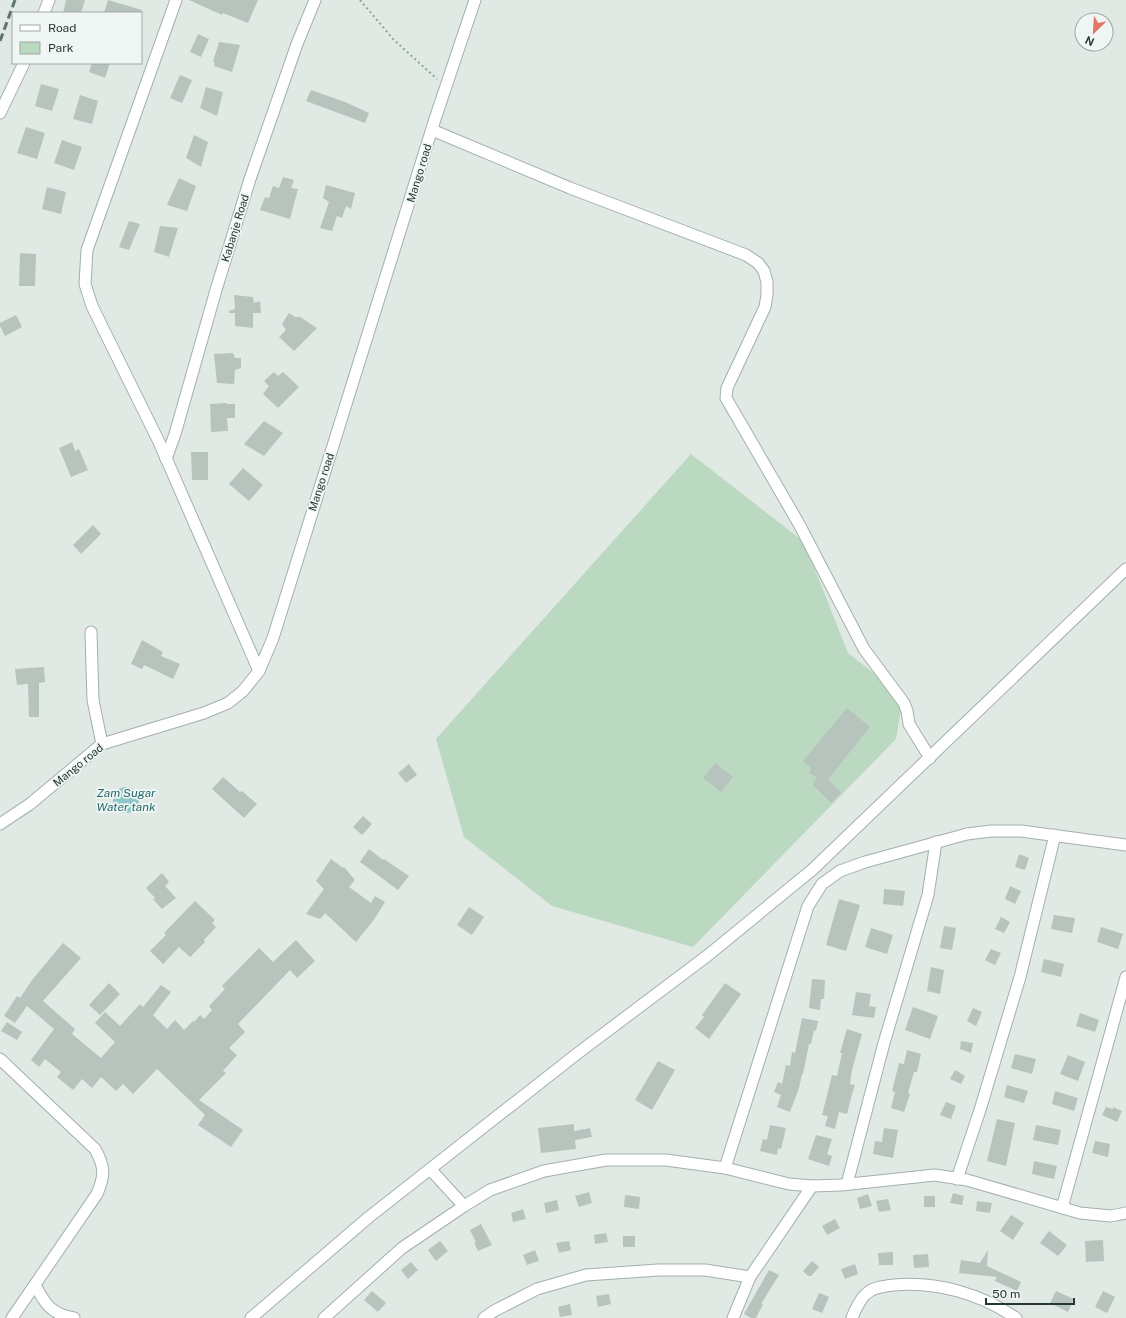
<svg xmlns="http://www.w3.org/2000/svg" width="1126" height="1318" font-family="'Public Sans',sans-serif">
  <style>
    .green { fill: #bbd8c0 }
    .water { fill: #8ec6c9 }
    .building { fill: #b6c4bd }
    .lines { fill: none; stroke-linecap: round; stroke-linejoin: round }
    .minor-casing { stroke: #a4b0aa; stroke-width: 13 }
    .path { stroke: #84aa9a; stroke-width: 2; stroke-dasharray: 2 3; stroke-linecap: butt }
    .minor { stroke: #fff; stroke-width: 11 }
    .rail { stroke: #5d746b; stroke-width: 3; stroke-dasharray: 8 4; stroke-linecap: butt }
    .labels { text-anchor: middle; dominant-baseline: central; stroke-width: 3.5; stroke-linejoin: round; paint-order: stroke }
    .street-label { font-size: 11px; fill: #233830; stroke: #f0f6f3 }
    .water-label { font-size: 12px; font-style: italic; fill: #24686d; stroke: #f0f6f3 }
  </style>
  <rect width="100%" height="100%" fill="#e0e9e4"/>
  <path class="green" d="M691 454 804 542 848 653 876 675 901 710 896 739 693 947 552 906 464 837 436 739Z"/>
  <circle class="water" cx="126" cy="800" r="13"/>
  <g class="building">
    <path d="M66 0H85L81 13H63Z"/>
    <path d="M108 0 142 10 141 13H104Z"/>
    <path d="M189 0H258L248 23 223 13 222 15Z"/>
    <path d="M198 34 209 39 201 57 190 52Z"/>
    <path d="M219 42 240 45 232 72 214 66 215 63 213 62Z"/>
    <path d="M92 63H110L105 78 89 72Z"/>
    <path d="M180 75 192 80 182 103 170 98Z"/>
    <path d="M41 84 59 89 52 111 35 106Z"/>
    <path d="M206 87 223 92 217 116 200 108Z"/>
    <path d="M311 90 345 102 369 113 365 123 306 101Z"/>
    <path d="M80 95 98 101 92 124 73 119Z"/>
    <path d="M26 127 45 133 37 159 17 153Z"/>
    <path d="M194 135 208 142 201 167 186 158Z"/>
    <path d="M62 140 82 147 74 170 54 163Z"/>
    <path d="M283 177 294 180 291 188 298 189 290 219 260 210 265 197 269 198 273 186 279 188Z"/>
    <path d="M179 178 196 186 187 211 167 205Z"/>
    <path d="M326 185 355 193 351 209 346 206 342 218 337 216 332 231 320 228 329 202 323 198Z"/>
    <path d="M47 187 66 192 61 214 42 209Z"/>
    <path d="M129 221 140 224 129 250 119 247Z"/>
    <path d="M160 226 178 228 169 257 154 252Z"/>
    <path d="M20 253 36 254 35 286H19Z"/>
    <path d="M234 295 253 297 254 303 260 301 261 313H253V328L235 326V313H229V311L235 309Z"/>
    <path d="M289 313 295 317H300L317 328 294 351 279 337 286 330 282 324Z"/>
    <path d="M16 315 22 327 5 336 0 326V323Z"/>
    <path d="M233 353 235 358H241V368L235 370 234 384 217 383 214 354Z"/>
    <path d="M274 372 278 376 283 372 299 387 278 408 263 394 269 386 264 381Z"/>
    <path d="M226 403 227 404H235V418H227L228 431 211 432 210 404Z"/>
    <path d="M264 421 283 433 264 456 244 444Z"/>
    <path d="M72 442 75 451 79 449 88 470 71 477 59 448Z"/>
    <path d="M191 452H208V480H192Z"/>
    <path d="M243 468 263 485 249 501 229 484Z"/>
    <path d="M93 525 101 534 81 554 73 545Z"/>
    <path d="M142 640 163 652 161 656 180 664 173 679 144 665 142 669 131 664Z"/>
    <path d="M44 667 45 682 39 683V717H29L28 684 17 685 15 669Z"/>
    <path d="M847 708 870 727 828 779 841 793 831 803 813 785 817 777 809 773 811 768 803 761Z"/>
    <path d="M715 763 733 777 721 792 703 778Z"/>
    <path d="M409 764 417 775 406 783 398 773Z"/>
    <path d="M223 777 240 792 242 791 257 804 244 818 212 789Z"/>
    <path d="M363 816 372 824 362 835 353 827Z"/>
    <path d="M369 849 383 860 384 859 409 876 398 890 360 862Z"/>
    <path d="M1019 854 1029 858 1025 870 1015 867Z"/>
    <path d="M331 859 343 868 344 867 355 880 349 887 371 903 375 896 385 902 373 921 356 942 325 913 320 919 306 914 324 889 316 881Z"/>
    <path d="M162 873 169 882 165 886 176 898 162 909 153 899 155 898 146 888Z"/>
    <path d="M1010 886 1021 891 1015 904 1005 899Z"/>
    <path d="M884 889 905 891 903 906 883 904Z"/>
    <path d="M839 899 860 905 846 951 826 945Z"/>
    <path d="M195 901 215 920 212 923 216 927 204 940 205 942 190 957 179 947 163 964 150 951 166 935 164 933Z"/>
    <path d="M469 907 484 917 472 935 457 925Z"/>
    <path d="M1054 915 1075 918 1072 933 1051 929Z"/>
    <path d="M1001 917 1010 922 1004 933 995 929Z"/>
    <path d="M944 926 956 928 952 950 940 948Z"/>
    <path d="M1101 927 1123 934 1118 949 1097 942Z"/>
    <path d="M871 928 893 935 887 954 865 947Z"/>
    <path d="M296 940 315 961 297 978 290 970 238 1024 245 1032 229 1048 237 1055 223 1071 226 1073 199 1100 243 1130 231 1147 198 1125 205 1115 157 1069 133 1094 123 1084 116 1091 101 1077 92 1088 82 1079 73 1090 57 1077 61 1072 45 1059 39 1067 31 1060 54 1029 27 1006 15 1023 4 1016 17 996 20 998 32 980 63 943 81 958 43 1001 75 1029 72 1034 101 1058 115 1042 95 1023 105 1012 120 1026 140 1004 143 1007 161 985 171 992 153 1015 167 1029 175 1020 184 1030 193 1021 194 1022 200 1015 204 1019 212 1010 209 1006 225 989 222 986 259 948 273 962Z"/>
    <path d="M991 949 1001 953 995 965 985 960Z"/>
    <path d="M1044 959 1064 964 1061 977 1041 972Z"/>
    <path d="M931 967 944 970 940 994 927 991Z"/>
    <path d="M812 979 825 980 824 999H821L820 1010 809 1008Z"/>
    <path d="M109 983 120 994 100 1015 89 1005Z"/>
    <path d="M725 983 741 994 709 1039 695 1028 704 1017 702 1015Z"/>
    <path d="M856 992 871 994 869 1006 876 1007 874 1018 852 1015Z"/>
    <path d="M913 1007 938 1016 930 1039 905 1030Z"/>
    <path d="M973 1008 982 1012 976 1026 967 1021Z"/>
    <path d="M1080 1013 1099 1020 1095 1032 1076 1026Z"/>
    <path d="M802 1018 818 1021 816 1031 814 1030 811 1044H809L803 1074H802L799 1088 790 1112 777 1107 781 1095 774 1092 778 1082 782 1084 786 1065 790 1066 792 1052 795 1053Z"/>
    <path d="M7 1022 22 1032 17 1040 1 1031Z"/>
    <path d="M847 1029 862 1034 852 1070 850 1084 855 1085 852 1094 847 1114 839 1112 835 1129 825 1126 828 1116 822 1115 832 1075 837 1076 842 1053H840Z"/>
    <path d="M961 1041 973 1043 971 1053 960 1049Z"/>
    <path d="M907 1050 921 1054 917 1072H914L908 1093 910 1094 904 1112 891 1108 895 1092 892 1091 899 1063 904 1064Z"/>
    <path d="M1015 1054 1036 1059 1032 1074 1011 1068Z"/>
    <path d="M1068 1055 1085 1062 1078 1081 1060 1074Z"/>
    <path d="M658 1061 675 1070 652 1110 635 1100Z"/>
    <path d="M955 1070 965 1076 961 1084 950 1079Z"/>
    <path d="M1007 1085 1028 1091 1024 1103 1004 1097Z"/>
    <path d="M1055 1091 1078 1098 1074 1111 1052 1104Z"/>
    <path d="M946 1102 956 1106 951 1119 940 1115Z"/>
    <path d="M1106 1107 1113 1109V1107L1122 1111 1117 1122 1102 1115Z"/>
    <path d="M997 1119 1015 1123 1006 1166 987 1161Z"/>
    <path d="M574 1124V1131L590 1128 592 1137 575 1140 576 1149 541 1153 538 1128Z"/>
    <path d="M770 1125 786 1128 781 1149 778 1148 777 1155 760 1151 763 1139 767 1140Z"/>
    <path d="M1036 1125 1061 1130 1058 1145 1033 1140Z"/>
    <path d="M884 1128 898 1130 893 1158 873 1154 875 1141 882 1142Z"/>
    <path d="M816 1135 832 1139 827 1154 832 1156 829 1166 808 1159Z"/>
    <path d="M1095 1141 1110 1144 1108 1157 1092 1153Z"/>
    <path d="M1034 1161 1057 1166 1054 1179 1032 1174Z"/>
    <path d="M589 1192 592 1203 579 1207 575 1196Z"/>
    <path d="M953 1193 964 1196 962 1205 950 1203Z"/>
    <path d="M868 1194 872 1206 860 1209 857 1198Z"/>
    <path d="M625 1195 640 1197 639 1209 624 1207Z"/>
    <rect x="924" y="1196" width="11" height="11"/>
    <path d="M888 1199 891 1210 879 1212 876 1201Z"/>
    <path d="M557 1200 559 1210 546 1213 544 1203Z"/>
    <path d="M977 1201 992 1203 990 1213 976 1211Z"/>
    <path d="M523 1209 526 1219 513 1222 511 1213Z"/>
    <path d="M1011 1215 1024 1223 1013 1240 1000 1231Z"/>
    <path d="M835 1219 840 1228 827 1235 822 1226Z"/>
    <path d="M481 1224 492 1245 478 1251 474 1242H476L470 1230Z"/>
    <path d="M1049 1231 1067 1245 1058 1256 1040 1243Z"/>
    <path d="M606 1233 608 1242 595 1244 594 1235Z"/>
    <rect x="623" y="1236" width="12" height="11"/>
    <path d="M1103 1240 1104 1261 1086 1262 1085 1241Z"/>
    <path d="M440 1241 448 1251 436 1261 428 1250Z"/>
    <path d="M569 1241 571 1250 559 1253 556 1243Z"/>
    <path d="M535 1250 539 1261 527 1265 523 1255Z"/>
    <path d="M988 1250 987 1266 1021 1282 1017 1291 995 1281 997 1277 959 1273 961 1260 980 1263Z"/>
    <path d="M893 1252V1265H879L878 1253Z"/>
    <path d="M928 1254 929 1267 914 1268 913 1255Z"/>
    <path d="M812 1261 819 1267 811 1276H808L803 1271Z"/>
    <path d="M411 1262 418 1270 408 1279 401 1270Z"/>
    <path d="M855 1264 858 1274 845 1279 841 1269Z"/>
    <path d="M769 1270 779 1275 761 1304H763L756 1318H751L744 1314Z"/>
    <path d="M372 1291 386 1303 378 1312 364 1300Z"/>
    <path d="M1056 1291 1074 1299 1068 1312 1050 1303Z"/>
    <path d="M1103 1291 1115 1297 1107 1313 1095 1307Z"/>
    <path d="M819 1293 829 1297 822 1313 812 1309Z"/>
    <path d="M609 1294 611 1304 598 1307 596 1296Z"/>
    <path d="M570 1304 572 1315 560 1317 558 1307Z"/>
  </g>
  <g class="lines">
    <defs>
      <g id="minor">
        <path d="M176 0 87 250 85 284 92 306 159 442 259 671"/>
        <path d="M44 13 49 0"/>
        <path d="M0 113 24 63"/>
        <path d="M432 130 570 188 746 255 758 263 764 271 767 282V295L765 307 727 388 726 398 799 524 864 649 904 703 907 711 909 724 930 758"/>
        <path d="M166 459 175 434 216 290 250 179 297 44 315 0"/>
        <path d="M91 632 93 700 102 744"/>
        <path d="M0 824 30 804 102 744 204 713 228 703 243 691 259 671 273 638 435 119 475 0"/>
        <path d="M0 1059 95 1149C105 1167 105 1175 97 1194L12 1318"/>
        <path d="M725 1168 808 906 822 884 840 871 865 862 967 834 991 831H1021L1126 845"/>
        <path d="M430 1169 464 1206"/>
        <path d="M957 1179 980 1110 1020 977 1055 835"/>
        <path d="M847 1184 884 1043 928 895 936 842"/>
        <path d="M1062 1208 1126 977"/>
        <path d="M35 1285C45 1304 51 1314 74 1318"/>
        <path d="M251 1318 369 1217 578 1053 707 956 812 870 1126 569"/>
        <path d="M324 1318 402 1248 464 1206 490 1190 544 1171 606 1160H666L725 1168 789 1184 812 1186 841 1185 935 1175 967 1180 1080 1213 1111 1216 1126 1213"/>
        <path d="M484 1318 494 1311 537 1289 586 1275 658 1270H705L750 1277"/>
        <path d="M733 1318 750 1277 812 1186"/>
        <path d="M852 1318C854 1312 861 1298 866 1294 873 1287 885 1286 894 1285 937 1281 981 1294 1016 1318"/>
      </g>
    </defs>
    <use href="#minor" class="minor-casing"/>
    <path class="path" d="M360 0 394 40 437 79"/>
    <use href="#minor" class="minor"/>
    <path class="rail" d="M0 41 15 0"/>
  </g>
  <g class="labels">
    <g class="street-label">
      <text transform="translate(419 173) rotate(-73)">Mango road</text>
      <text transform="translate(235 228) rotate(-73)">Kabanje Road</text>
      <text transform="translate(321 482) rotate(-72)">Mango road</text>
      <text transform="translate(78 765) rotate(-39)">Mango road</text>
    </g>
    <g class="water-label">
      <text x="126" y="793">Zam Sugar<tspan x="126" dy="14">Water tank</tspan></text>
    </g>
  </g>
  <rect x="12" y="12" width="130" height="52" fill="#f0f6f3" stroke="#9eaaa5"/>
  <rect x="20" y="25" width="20" height="6" fill="#ffffff" stroke="#9eaaa5"/>
  <text x="48" y="32" font-size="12" fill="#233830">Road</text>
  <rect x="20" y="42" width="20" height="12" fill="#bbd8c0" stroke="#9eaaa5"/>
  <text x="48" y="52" font-size="12" fill="#233830">Park</text>
  <g transform="translate(1094 32) rotate(205)"><circle r="19" fill="#f0f6f3" stroke="#9eaaa5"/>
  <path d="M0-3L7 15L0 10L-7 15Z" fill="#e27765"/>
  <text y="-6" font-size="11" font-weight="bold" text-anchor="middle" fill="#233830">N</text>
  </g>
  <path d="M986 1298v6h88v-6" fill="none" stroke="#233830" stroke-width="2"/>
  <text x="992" y="1298" font-size="12" fill="#233830" stroke="#f0f6f3" stroke-width="3" paint-order="stroke">50 m</text>
</svg>
